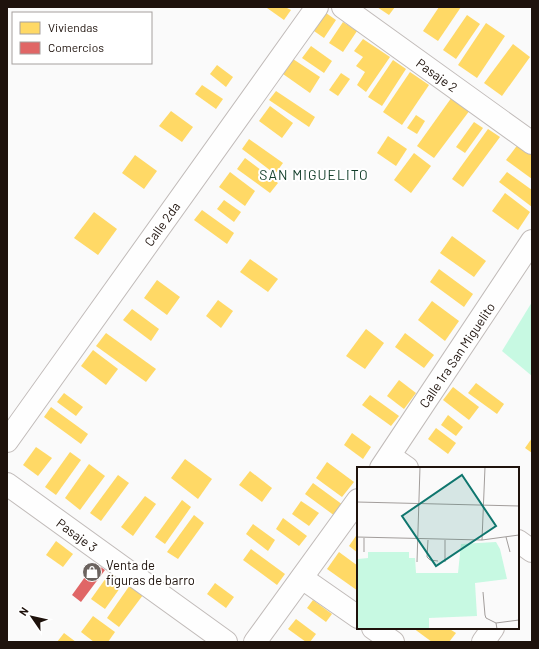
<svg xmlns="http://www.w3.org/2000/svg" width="539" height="649" font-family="Barlow,sans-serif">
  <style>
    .green { fill: #c7f9e2 }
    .homes { fill: #ffd966 }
    .shops { fill: #e06666 }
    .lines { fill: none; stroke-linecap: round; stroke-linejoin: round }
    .minor-casing { stroke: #c1bbb9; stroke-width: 24 }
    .minor { stroke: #fefefe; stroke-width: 22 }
    .labels { text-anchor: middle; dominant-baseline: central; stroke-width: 4; stroke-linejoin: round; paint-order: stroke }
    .street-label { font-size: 13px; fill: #1e120c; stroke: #fff }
    .poi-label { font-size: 13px; fill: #1e120c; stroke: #fff; text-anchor: start }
    .neighbourhood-label { font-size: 14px; letter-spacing: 1px; fill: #113d29; stroke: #fff }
    .inset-road { fill: none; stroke: #a29d9b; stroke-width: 1 }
    .view { fill: #0f766e; fill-opacity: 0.15; stroke: #0f766e; stroke-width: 2 }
    .inset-edge { fill: none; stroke: #1e120c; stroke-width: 2 }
  </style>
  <rect width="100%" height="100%" fill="#fafafa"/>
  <path class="green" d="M532 302V376L502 351Z"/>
  <g class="homes">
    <path d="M267 7H285L291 10 284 20 267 8Z"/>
    <path d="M377 7H395L389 15Z"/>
    <path d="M439 7H461L438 41 423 31Z"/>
    <path d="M326 13 336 20 324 38 314 31Z"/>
    <path d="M467 15 480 24 456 59 443 50Z"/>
    <path d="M343 22 357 31 343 52 329 43Z"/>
    <path d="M486 23 505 36 477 78 458 65Z"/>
    <path d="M363 39 390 57 366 92 357 85 365 72 356 66 363 57 354 51Z"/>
    <path d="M513 44 530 57 502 96 484 83Z"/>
    <path d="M311 46 332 61 324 73 302 58Z"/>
    <path d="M293 59 320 77 310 93 283 74Z"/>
    <path d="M393 60 406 69 382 106 368 97Z"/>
    <path d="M217 65 233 77 226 87 210 74Z"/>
    <path d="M410 72 429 85 402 125 383 112Z"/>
    <path d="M341 73 350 79 338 96 329 90Z"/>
    <path d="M202 85 223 99 216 109 195 94Z"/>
    <path d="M276 91 315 117 309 127 269 100Z"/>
    <path d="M452 97 470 110 434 158 417 146Z"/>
    <path d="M270 106 293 123 282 138 259 121Z"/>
    <path d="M171 111 193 127 182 142 159 126Z"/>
    <path d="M416 115 425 121 417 134 407 128Z"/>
    <path d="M474 122 483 128 465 153 456 147Z"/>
    <path d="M488 129 500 137 463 187 452 179Z"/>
    <path d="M388 136 407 149 396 166 377 153Z"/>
    <path d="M249 139 283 163 275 174 242 149Z"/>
    <path d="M519 143 532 153V179L506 160Z"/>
    <path d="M414 153 431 166 411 193 394 180Z"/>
    <path d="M135 155 157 171 144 189 122 173Z"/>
    <path d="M245 158 278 183 270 193 237 169Z"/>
    <path d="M230 172 255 191 245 206 219 187Z"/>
    <path d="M507 172 532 190V207L499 182Z"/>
    <path d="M505 193 530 212 518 230 492 211Z"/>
    <path d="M224 200 241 212 234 222 217 209Z"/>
    <path d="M202 210 234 233 227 244 194 220Z"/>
    <path d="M94 212 117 229 98 255 74 238Z"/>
    <path d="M452 236 486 261 474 277 440 253Z"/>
    <path d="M250 259 278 279 268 292 240 272Z"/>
    <path d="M439 269 473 294 464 307 430 282Z"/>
    <path d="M157 280 180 297 167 315 144 298Z"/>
    <path d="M218 300 233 311 221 328 206 316Z"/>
    <path d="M432 301 459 321 445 341 418 320Z"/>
    <path d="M132 309 159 329 151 341 123 320Z"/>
    <path d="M366 329 384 343 365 369 346 356Z"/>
    <path d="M106 333 156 369 146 382 96 346Z"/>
    <path d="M405 333 434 355 424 368 395 347Z"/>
    <path d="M93 350 118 369 106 385 81 366Z"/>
    <path d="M399 380 416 393 404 409 387 396Z"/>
    <path d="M476 383 504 404 497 414 468 393Z"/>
    <path d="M453 387 479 407 469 420 443 400Z"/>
    <path d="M64 393 83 407 76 416 57 402Z"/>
    <path d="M370 395 399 416 391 426 362 405Z"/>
    <path d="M51 407 88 434 81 444 44 417Z"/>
    <path d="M448 415 463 427 456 436 441 425Z"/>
    <path d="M436 428 456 443 448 454 428 439Z"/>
    <path d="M352 433 371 447 363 459 344 445Z"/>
    <path d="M532 438V453L525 448Z"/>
    <path d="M36 447 52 458 38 476 23 465Z"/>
    <path d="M70 452 81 460 56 495 45 487Z"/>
    <path d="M185 459 212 479 198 499 171 478Z"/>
    <path d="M327 462 354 482 342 497 316 478Z"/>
    <path d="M89 464 105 476 80 510 65 498Z"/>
    <path d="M250 471 272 488 262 502 239 485Z"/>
    <path d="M118 475 129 483 101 521 90 513Z"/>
    <path d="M313 483 343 505 335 516 305 494Z"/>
    <path d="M145 496 156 504 133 536 121 527Z"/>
    <path d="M182 500 191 507 165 544 155 537Z"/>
    <path d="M301 501 319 513 309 526 292 514Z"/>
    <path d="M194 515 204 523 178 559 167 552Z"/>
    <path d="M283 518 307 536 299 546 276 529Z"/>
    <path d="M253 524 275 540 268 551 246 534Z"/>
    <path d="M358 533V553L349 546Z"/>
    <path d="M56 541 73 554 63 567 46 555Z"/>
    <path d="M251 549 285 574 277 585 243 560Z"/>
    <path d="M339 552 358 566V591L327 569Z"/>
    <path d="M111 571 125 581 105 609 91 599Z"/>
    <path d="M215 583 234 597 226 608 207 594Z"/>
    <path d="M130 585 143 595 119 627 107 618Z"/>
    <path d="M313 600 332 614 326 622 307 608Z"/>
    <path d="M93 616 115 632 108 642H94L81 632Z"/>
    <path d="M296 619 316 634 310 642H306L288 629Z"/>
    <path d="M413 628H448L456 633 449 642H432Z"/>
    <path d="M64 633 76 642H57Z"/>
  </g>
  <path class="shops" d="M95 563 105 570 81 602 72 595Z"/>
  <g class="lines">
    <defs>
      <g id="minor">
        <path d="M343 7 532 143"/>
        <path d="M7 441 317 7"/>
        <path d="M390 456 407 468"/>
        <path d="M381 468 532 241"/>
        <path d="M7 484 226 642"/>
        <path d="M518 541 532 551"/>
        <path d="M302 578 358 617"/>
        <path d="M373 628 393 642"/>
        <path d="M255 642 358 500"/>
        <path d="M483 642 493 628"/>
      </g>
    </defs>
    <use href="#minor" class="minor-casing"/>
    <use href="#minor" class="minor"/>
  </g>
  <defs>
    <symbol id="shop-disc" viewBox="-11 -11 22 22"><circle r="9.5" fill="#6b635f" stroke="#fff"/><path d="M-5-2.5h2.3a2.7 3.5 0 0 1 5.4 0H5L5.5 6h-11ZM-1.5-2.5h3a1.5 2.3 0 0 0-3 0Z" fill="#fff"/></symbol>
  </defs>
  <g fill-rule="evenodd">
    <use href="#shop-disc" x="81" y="561" width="22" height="22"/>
  </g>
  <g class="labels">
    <g class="street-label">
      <text transform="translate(437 75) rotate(36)">Pasaje 2</text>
      <text transform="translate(162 224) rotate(-54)">Calle 2da</text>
      <text transform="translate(457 355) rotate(-56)">Calle 1ra San Miguelito</text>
      <text transform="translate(77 535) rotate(36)">Pasaje 3</text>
    </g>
    <g class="poi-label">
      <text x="106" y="565">Venta de<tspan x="106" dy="15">figuras de barro</tspan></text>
    </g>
    <g class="neighbourhood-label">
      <text x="314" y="174">SAN MIGUELITO</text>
    </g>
  </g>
  <g transform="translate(357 467)">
    <rect width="162" height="162" fill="#fafafa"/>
    <path d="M139 75 143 82 150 112 118 116 120 149 72 151V162H0V86L1 92 11 91V85H52V91H58L59 106H101L104 77Z" fill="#c7f9e2"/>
    <path class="inset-road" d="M0 35 162 39M0 70 125 73 162 68M149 70 153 85M71 73 70 90 73 93 81 94M88 73V95M125 73 128 0M7 85V71M60 95 63 0M126 125 128 148 129 151 139 156 140 162M139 156 162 153"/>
    <path class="view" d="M105 8 139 59 79 99 45 49Z"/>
    <rect width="162" height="162" class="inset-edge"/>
  </g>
  <rect width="539" height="649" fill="none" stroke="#1e120c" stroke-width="16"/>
  <rect x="12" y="12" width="140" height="52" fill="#ffffff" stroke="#a5a09e"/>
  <rect x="20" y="22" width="20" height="12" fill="#ffd966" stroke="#a5a09e"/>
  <text x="48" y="32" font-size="12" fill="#1e120c">Viviendas</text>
  <rect x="20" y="42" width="20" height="12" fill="#e06666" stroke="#a5a09e"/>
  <text x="48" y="52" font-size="12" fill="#1e120c">Comercios</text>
  <g transform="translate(32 617) rotate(304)" stroke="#ffffff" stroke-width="3" paint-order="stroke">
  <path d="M0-3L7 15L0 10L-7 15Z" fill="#1e120c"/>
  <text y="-6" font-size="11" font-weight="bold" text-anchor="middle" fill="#1e120c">N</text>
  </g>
</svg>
